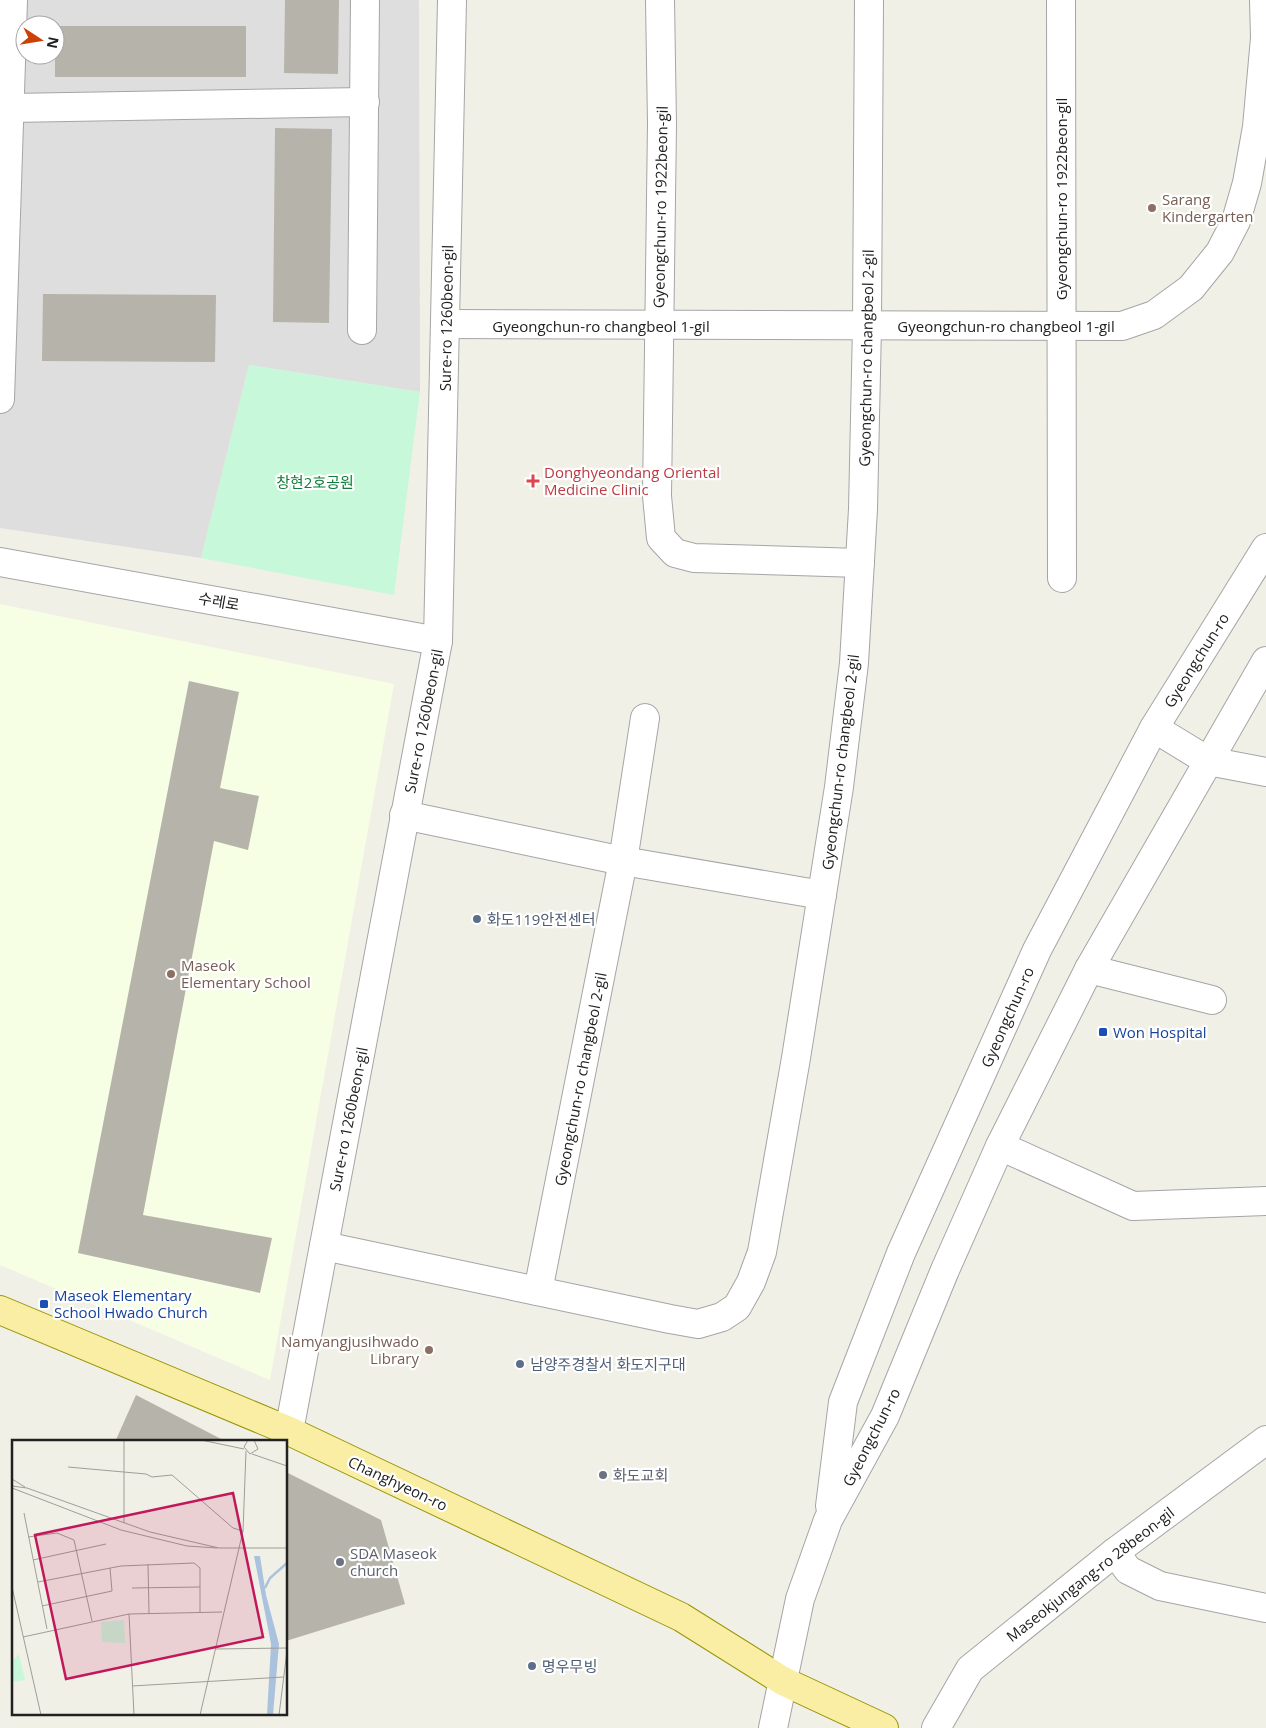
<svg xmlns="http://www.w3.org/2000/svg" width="1266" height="1728" font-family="'Open Sans','Noto Sans KR',sans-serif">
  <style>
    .residential { fill: #dfdede; fill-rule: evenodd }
    .education { fill: #f6fee3 }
    .park { fill: #c7f8da }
    .building { fill: #b6b3aa }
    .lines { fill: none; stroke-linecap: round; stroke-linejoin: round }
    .minor-casing { stroke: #a5a5a5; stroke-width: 30 }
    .major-casing { stroke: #989405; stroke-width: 30 }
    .minor { stroke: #fff; stroke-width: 28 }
    .major { stroke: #f9eea4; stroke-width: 28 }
    .education-dot { fill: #8d6e63; stroke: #fff; stroke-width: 2 }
    .health-dot { fill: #e0444e; stroke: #fff; stroke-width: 2 }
    .service-dot { fill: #5c6f8a; stroke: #fff; stroke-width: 2 }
    .transit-dot { fill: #1a4fb4; stroke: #fff; stroke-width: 2 }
    .worship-dot { fill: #6b7280; stroke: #fff; stroke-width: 2 }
    .labels { text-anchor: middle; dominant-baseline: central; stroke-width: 4.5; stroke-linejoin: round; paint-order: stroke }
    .street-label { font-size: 15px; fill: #212121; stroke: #fff }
    .education-label { font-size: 15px; fill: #785e54; stroke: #fff; text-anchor: start }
    .health-label { font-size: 15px; fill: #be3a42; stroke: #fff; text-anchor: start }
    .park-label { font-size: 15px; fill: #0f7e3a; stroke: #fff }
    .service-label { font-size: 15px; fill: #4e5e75; stroke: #fff; text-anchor: start }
    .transit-label { font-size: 15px; fill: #164399; stroke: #fff; text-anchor: start }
    .worship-label { font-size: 15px; fill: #5b616d; stroke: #fff; text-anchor: start }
    .inset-river { fill: none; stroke: #aac2dd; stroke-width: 2.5 }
    .inset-road { fill: none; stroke: #9e9d98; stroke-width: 1 }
    .view { fill: #c2185b; fill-opacity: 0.15; stroke: #c2185b; stroke-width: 2.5 }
    .inset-edge { fill: none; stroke: #212121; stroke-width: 2.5 }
  </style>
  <rect width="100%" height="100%" fill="#f1f0e7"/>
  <path class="residential" d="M0 0H419L420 392 249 365 201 558 0 528ZM25 25H55V55H25Z"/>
  <path class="education" d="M0 604 394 684 270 1380 0 1265Z"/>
  <path class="park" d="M249 365 420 392 394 595 201 558Z"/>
  <g class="building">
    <path d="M285 0H339L338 74 284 73Z"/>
    <rect x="55" y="26" width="191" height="51"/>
    <path d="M275 128 332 129 329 323 273 322Z"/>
    <path d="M43 294 216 295 215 362 42 361Z"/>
    <path d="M189 681 239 692 220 788 259 796 248 850 214 841 143 1215 272 1238 260 1293 78 1253Z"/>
    <path d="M136 1395 227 1442H115Z"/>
    <path d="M286 1472 381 1520 405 1604 286 1641Z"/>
  </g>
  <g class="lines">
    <defs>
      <g id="minor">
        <path d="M660 0 662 124 657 496 661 538 675 553 694 558 860 563"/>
        <path d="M1061 0 1062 578"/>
        <path d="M10 108 365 102"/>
        <path d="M445 324 1122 326 1154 315 1191 288 1220 252 1236 221 1247 183 1257 127 1265 38 1264 0"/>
        <path d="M362 330 365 0"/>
        <path d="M0 399 13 0"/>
        <path d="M0 562 438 641"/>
        <path d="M1154 728 1208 761 1266 772"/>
        <path d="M404 815 623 861 822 895"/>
        <path d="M1089 969 1212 1000"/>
        <path d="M1000 1146 1133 1206 1266 1201"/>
        <path d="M324 1246 670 1319 698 1324 722 1317 737 1307 751 1282 762 1252 796 1058 839 787 854 663 863 509 867 326 869 0"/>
        <path d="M538 1291 623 861 645 718"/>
        <path d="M289 1431 438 641 452 0"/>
        <path d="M830 1506 843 1402 901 1253 1037 950 1154 728 1266 548"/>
        <path d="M1115 1552 1128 1570 1160 1586 1266 1608"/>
        <path d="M773 1728 800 1599 828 1520 885 1416 945 1270 1000 1146 1089 969 1266 661"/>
        <path d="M936 1728 970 1669 1115 1552 1266 1440"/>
      </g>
      <path id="major" d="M0 1310 289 1431 681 1617 783 1681 884 1728"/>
    </defs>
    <use href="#minor" class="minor-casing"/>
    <use href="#major" class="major-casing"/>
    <use href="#minor" class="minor"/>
    <use href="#major" class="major"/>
  </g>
  <g class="education-dot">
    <circle cx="1152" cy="208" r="5"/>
    <circle cx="171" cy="974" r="5"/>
    <circle cx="429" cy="1350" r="5"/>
  </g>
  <path class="health-dot" d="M530.5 473.5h5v5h5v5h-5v5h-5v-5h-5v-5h5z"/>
  <g class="service-dot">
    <circle cx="477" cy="919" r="5"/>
    <circle cx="520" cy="1364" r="5"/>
    <circle cx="532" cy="1666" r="5"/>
  </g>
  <g class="transit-dot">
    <rect x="1098" y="1027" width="10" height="10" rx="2.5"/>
    <rect x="39" y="1299" width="10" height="10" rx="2.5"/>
  </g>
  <g class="worship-dot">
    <circle cx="603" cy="1475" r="5"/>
    <circle cx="340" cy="1562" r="5"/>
  </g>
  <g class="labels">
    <g class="street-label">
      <text transform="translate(1061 199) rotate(-90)">Gyeongchun-ro 1922beon-gil</text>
      <text transform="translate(660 207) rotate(-89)">Gyeongchun-ro 1922beon-gil</text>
      <text transform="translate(446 318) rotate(-89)">Sure-ro 1260beon-gil</text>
      <text x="601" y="326">Gyeongchun-ro changbeol 1-gil</text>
      <text x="1006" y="326">Gyeongchun-ro changbeol 1-gil</text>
      <text transform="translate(866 358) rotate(-89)">Gyeongchun-ro changbeol 2-gil</text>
      <text transform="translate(219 601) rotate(10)">수레로</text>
      <text transform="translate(1196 660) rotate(-58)">Gyeongchun-ro</text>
      <text transform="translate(423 721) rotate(-79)">Sure-ro 1260beon-gil</text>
      <text transform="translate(840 762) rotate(-83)">Gyeongchun-ro changbeol 2-gil</text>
      <text transform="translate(1007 1017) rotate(-66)">Gyeongchun-ro</text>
      <text transform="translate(580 1079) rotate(-79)">Gyeongchun-ro changbeol 2-gil</text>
      <text transform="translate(348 1119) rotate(-79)">Sure-ro 1260beon-gil</text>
      <text transform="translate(871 1437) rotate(-63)">Gyeongchun-ro</text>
      <text transform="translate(398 1483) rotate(25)">Changhyeon-ro</text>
      <text transform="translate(1090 1574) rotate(-38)">Maseokjungang-ro 28beon-gil</text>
    </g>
    <g class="education-label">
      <text x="1162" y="199">Sarang<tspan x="1162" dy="17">Kindergarten</tspan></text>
      <text x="181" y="965">Maseok<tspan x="181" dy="17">Elementary School</tspan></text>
      <text x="419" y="1341" text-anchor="end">Namyangjusihwado<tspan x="419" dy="17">Library</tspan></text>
    </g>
    <g class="health-label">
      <text x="544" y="472">Donghyeondang Oriental<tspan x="544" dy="17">Medicine Clinic</tspan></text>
    </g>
    <g class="park-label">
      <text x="315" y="482">창현2호공원</text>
    </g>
    <g class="service-label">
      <text x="487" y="919">화도119안전센터</text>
      <text x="530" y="1364">남양주경찰서 화도지구대</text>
      <text x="542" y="1666">명우무빙</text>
    </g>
    <g class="transit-label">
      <text x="1113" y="1032">Won Hospital</text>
      <text x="54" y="1295">Maseok Elementary<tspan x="54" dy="17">School Hwado Church</tspan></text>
    </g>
    <g class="worship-label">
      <text x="613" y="1475">화도교회</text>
      <text x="350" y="1553">SDA Maseok<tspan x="350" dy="17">church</tspan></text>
    </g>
  </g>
  <g transform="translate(12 1440)">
    <rect width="275" height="275" fill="#f1f0e7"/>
    <path d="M112 180 113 203 90 202 89 182ZM7 214 13 240 0 242V222Z" fill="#c7f8da"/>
    <path d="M242 116H248L254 155 267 204 261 275H255L259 204Z" fill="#aac2dd"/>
    <path class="inset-river" d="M253 148 258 138 275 123"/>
    <path class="inset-road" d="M189 0 232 9M236 0 232 7 238 14 246 9 242 0M240 14 275 26M56 27 134 34 140 37 160 35 221 88 231 91M0 39 13 47M0 46 15 48 138 92 207 108H275M0 48 109 90 175 106 205 108M12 73 35 189M112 83V0M16 97 45 93 62 100 80 181M21 120 94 104M136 124 137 173M26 142 109 126 182 123 188 128V172M0 147 29 275M120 148 188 147M30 166 100 151 98 128M117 174 122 275M11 197 117 174 210 172M203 209 275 208M120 246 272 237M188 275 231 91 234 11M267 275 275 211"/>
    <path class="view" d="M221 53 251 197 54 239 23 95Z"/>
    <rect width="275" height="275" class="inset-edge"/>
  </g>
  <g transform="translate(40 40) rotate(102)"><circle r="24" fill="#ffffff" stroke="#a6a6a6"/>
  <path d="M0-4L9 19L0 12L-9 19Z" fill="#cb4106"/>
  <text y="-8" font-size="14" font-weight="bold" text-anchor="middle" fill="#212121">N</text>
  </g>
</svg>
